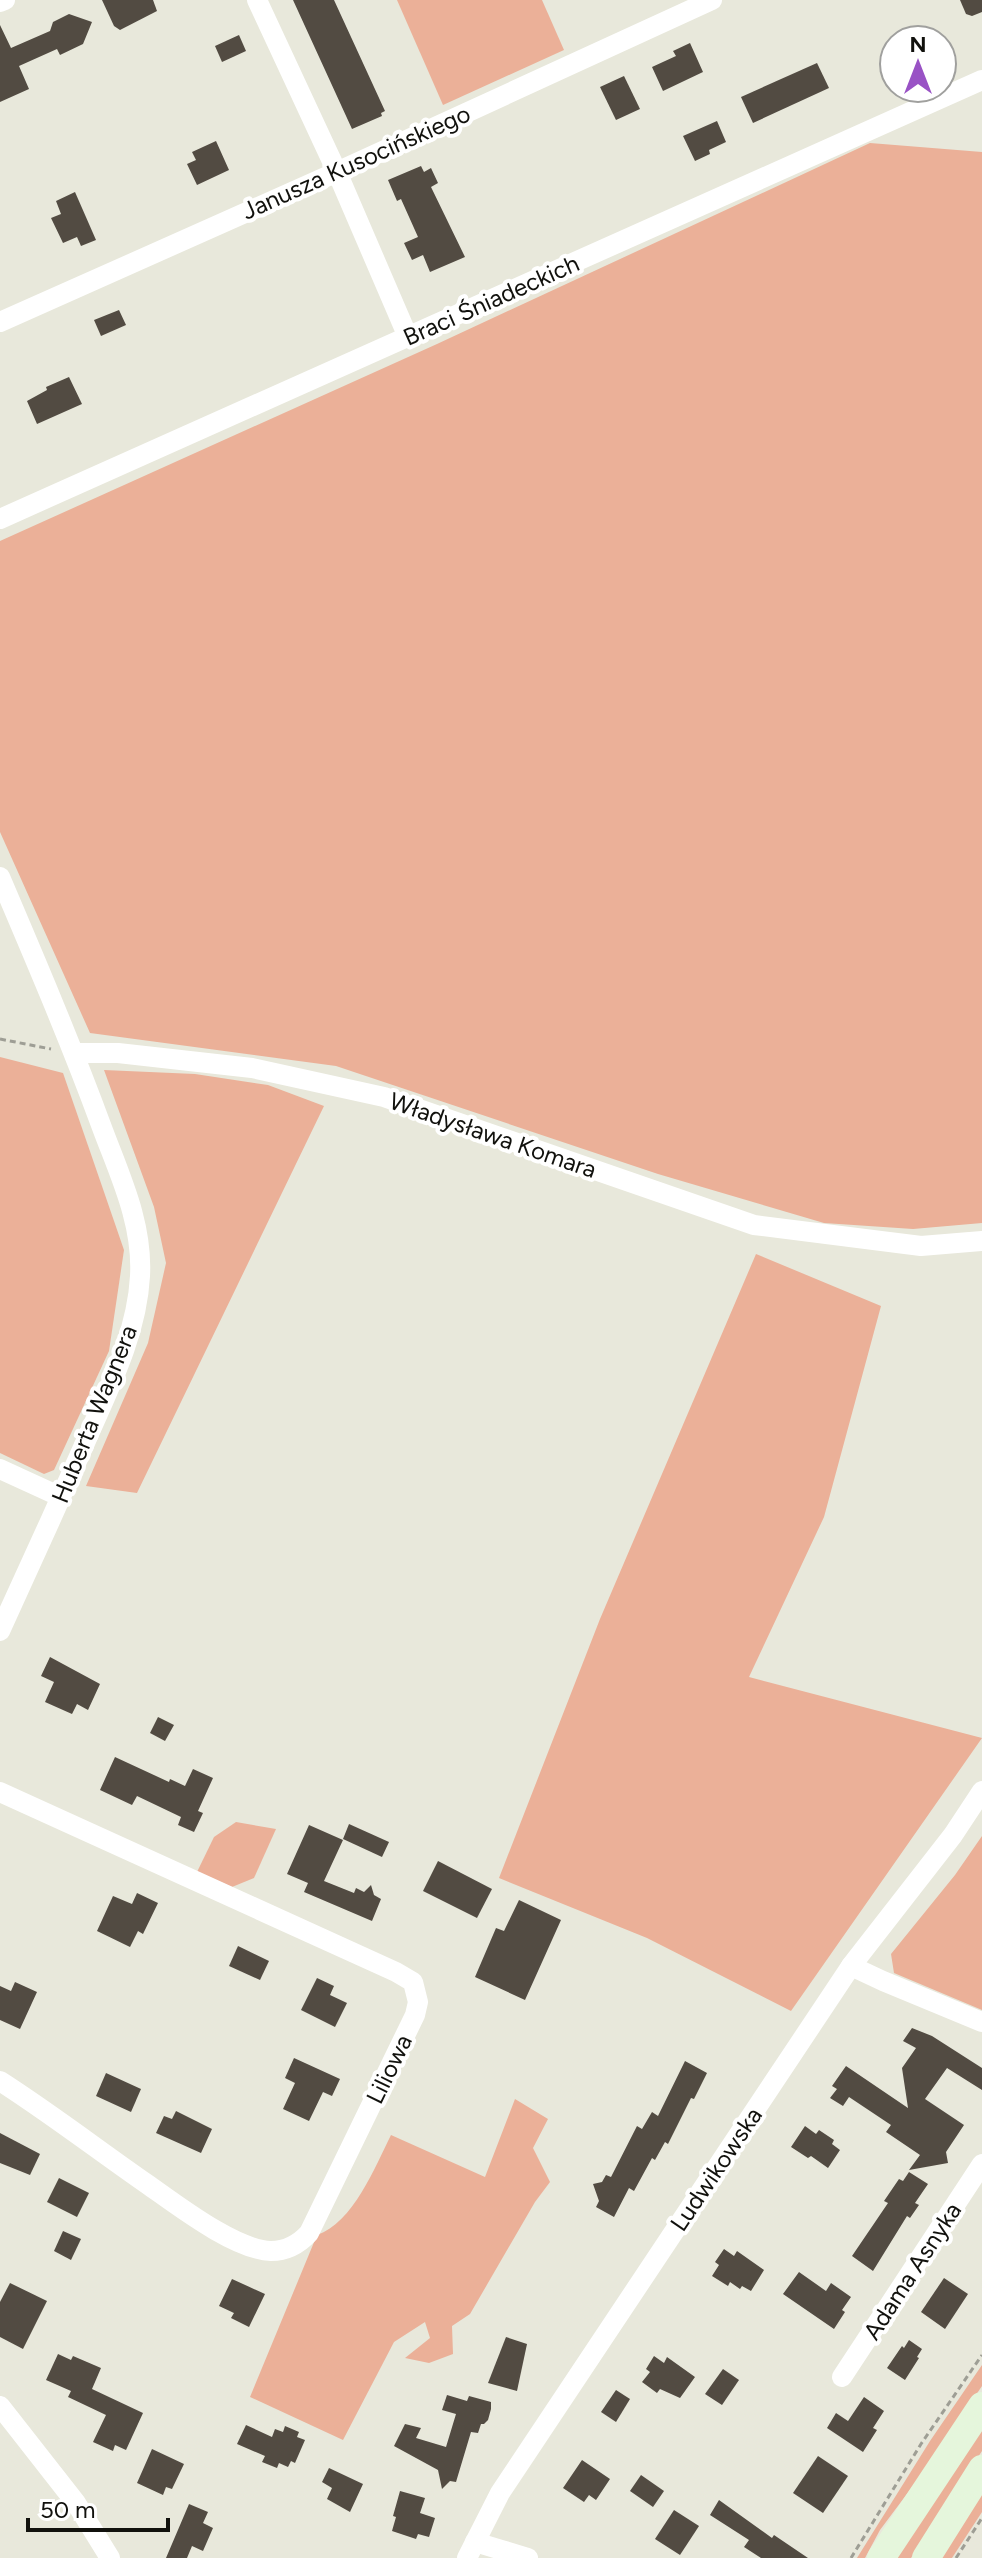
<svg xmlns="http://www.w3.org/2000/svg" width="982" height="2558" font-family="Figtree,sans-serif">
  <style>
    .green { fill: #ebb098 }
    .building { fill: #524b42 }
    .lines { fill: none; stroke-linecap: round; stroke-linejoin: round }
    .path { stroke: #9e9e95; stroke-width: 3; stroke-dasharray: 6 4; stroke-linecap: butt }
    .street { stroke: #fff; stroke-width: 20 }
    .secondary { stroke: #e5f6dc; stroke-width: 28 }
    .labels { text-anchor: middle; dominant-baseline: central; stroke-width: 8; stroke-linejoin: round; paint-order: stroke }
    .street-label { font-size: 24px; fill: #11110d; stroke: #fff }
  </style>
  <rect width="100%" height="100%" fill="#e8e8db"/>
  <g class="green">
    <path d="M397 0H542L564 50 443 105Z"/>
    <path d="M870 143 982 152V1223L913 1229 824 1223 658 1174 336 1066 90 1033 0 832V541L437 344Z"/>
    <path d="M0 1057 63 1073 124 1250 109 1351 54 1470 44 1474 0 1453Z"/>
    <path d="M104 1070 195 1074 268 1085 324 1106 137 1493 86 1486 148 1343 166 1263 154 1207Z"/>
    <path d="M756 1254 881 1306 824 1517 749 1677 982 1738 791 2011 647 1938 499 1878 600 1619Z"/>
    <path d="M236 1822 276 1829 254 1878 232 1887 197 1872 214 1837Z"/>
    <path d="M982 1836V2010L894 1973 891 1954 955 1875Z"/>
    <path d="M515 2099 548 2119 533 2148 550 2182 535 2202 470 2314 452 2326 453 2354 429 2363 405 2358 430 2338 425 2322 394 2342 343 2440 250 2397 317 2235C353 2223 375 2167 391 2135L485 2177Z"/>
    <path d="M982 2365V2386L930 2463 880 2530 865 2558H857L930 2441Z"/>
    <path d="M982 2425V2451L911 2558H893Z"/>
    <path d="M982 2486V2512L952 2558H933Z"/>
  </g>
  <g class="building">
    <path d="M102 0H153L157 11 120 30 114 26Z"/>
    <path d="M293 0H334L385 111 381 113 382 116 352 129Z"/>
    <path d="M960 0H982V12L972 16 966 14Z"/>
    <path d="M69 14 92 22 83 44 60 55 57 49 19 66 29 89 0 102V25L11 48 50 31 53 22Z"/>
    <path d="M239 35 246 51 222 62 215 46Z"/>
    <path d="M690 43 703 72 663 91 652 67 676 56 673 51Z"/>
    <path d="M817 63 829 88 753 123 741 97Z"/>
    <path d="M624 76 640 109 616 120 600 87Z"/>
    <path d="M717 121 726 142 709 150 710 154 695 161 683 136Z"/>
    <path d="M216 141 229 170 197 185 187 164 196 160 192 152Z"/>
    <path d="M421 166 424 172 431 168 438 183 431 187 465 257 430 272 423 255 412 260 404 243 418 237 401 199 397 201 388 180Z"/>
    <path d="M75 192 96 240 81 246 77 237 63 243 51 218 61 214 56 201Z"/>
    <path d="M119 310 126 325 101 336 94 320Z"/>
    <path d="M69 377 82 404 37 424 27 401 47 390 46 387Z"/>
    <path d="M50 1657 100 1684 88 1710 77 1704 72 1714 45 1702 54 1682 41 1676Z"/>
    <path d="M158 1717 174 1725 165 1741 150 1733Z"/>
    <path d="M115 1757 169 1782 170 1779 185 1786 193 1769 213 1778 198 1811 203 1813 194 1832 178 1825 181 1817 137 1796 132 1805 100 1790Z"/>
    <path d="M349 1824 389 1842 382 1857 343 1839Z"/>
    <path d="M309 1825 343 1840 324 1881 354 1893 356 1888 364 1892 371 1885 374 1895 381 1899 372 1921 304 1892 308 1883 287 1874Z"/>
    <path d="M438 1861 492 1889 477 1918 423 1891Z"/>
    <path d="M137 1893 158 1903 143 1934 138 1931 130 1947 97 1931 113 1896 132 1904Z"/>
    <path d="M519 1900 561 1920 525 2000 475 1977 496 1928 504 1931Z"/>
    <path d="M238 1946 269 1961 260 1980 229 1966Z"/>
    <path d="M317 1978 334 1986 330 1995 347 2003 335 2027 301 2010Z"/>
    <path d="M15 1982 37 1992 20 2029 0 2020V1986L11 1991Z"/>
    <path d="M912 2028 932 2036 982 2068V2090L947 2068 925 2099 964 2125 946 2152 948 2163 909 2170 920 2155 886 2132 891 2125 849 2097 843 2106 830 2098 837 2089 832 2086 846 2066 908 2108 902 2068 916 2048 903 2041Z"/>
    <path d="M294 2058 340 2079 332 2096 323 2092 309 2121 283 2109 295 2083 285 2078Z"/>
    <path d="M685 2061 707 2073 694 2099 691 2098 668 2144 665 2142 655 2160 652 2158 634 2191 629 2188 614 2217 596 2207 599 2201 593 2184 602 2182 606 2175 611 2177 637 2126 642 2129 652 2112 658 2116Z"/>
    <path d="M106 2073 141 2089 131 2112 96 2096Z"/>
    <path d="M176 2111 212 2129 201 2153 156 2133 164 2116 172 2119Z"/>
    <path d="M805 2126 816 2134 819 2130 834 2140 832 2144 840 2150 828 2168 811 2156 808 2158 791 2147Z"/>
    <path d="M0 2133 40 2154 30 2175 0 2163Z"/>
    <path d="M909 2172 928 2184 915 2203 919 2205 910 2218 907 2216 873 2271 852 2256 888 2203 884 2201 899 2179 903 2181Z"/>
    <path d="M59 2178 89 2193 77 2217 47 2202Z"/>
    <path d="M63 2231 81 2239 71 2260 54 2251Z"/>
    <path d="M724 2249 734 2256 737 2251 764 2270 751 2291 742 2286 740 2289 730 2282 728 2286 712 2276 719 2265 715 2262Z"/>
    <path d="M799 2272 826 2291 831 2283 851 2297 842 2310 845 2312 834 2329 783 2294Z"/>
    <path d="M944 2278 968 2294 945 2329 921 2312Z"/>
    <path d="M232 2279 265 2294 249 2327 231 2318 234 2313 219 2306Z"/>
    <path d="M10 2283 47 2301 23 2349 0 2337V2302Z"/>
    <path d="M506 2337 527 2344 517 2391 488 2383Z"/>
    <path d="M909 2340 922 2349 917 2357 919 2358 905 2380 887 2368 902 2346 904 2348Z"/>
    <path d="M58 2354 71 2360 73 2356 101 2368 92 2389 143 2413 126 2450 115 2445 113 2451 93 2442 106 2415 68 2397 71 2391 46 2380Z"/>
    <path d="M654 2356 664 2363 667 2357 695 2377 680 2398 660 2389 657 2393 642 2382 650 2372 646 2369Z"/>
    <path d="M723 2369 739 2380 722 2405 705 2394Z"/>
    <path d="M616 2390 630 2399 616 2422 601 2412Z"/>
    <path d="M447 2395 467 2401 469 2396 491 2402V2409L488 2420 484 2424H481L478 2433 471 2432 456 2482 450 2481 442 2489 438 2470 394 2446 405 2424 421 2428 416 2438 446 2447 456 2414 442 2410Z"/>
    <path d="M864 2397 884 2411 873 2428 877 2430 863 2452 827 2428 836 2413 848 2421Z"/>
    <path d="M246 2425 272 2437 275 2429 283 2432 285 2426 299 2432 297 2437 305 2440 295 2463 291 2461 288 2467 279 2463 277 2468 262 2462 265 2456 237 2444Z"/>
    <path d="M152 2449 184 2464 172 2489 166 2487 163 2495 137 2483Z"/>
    <path d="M818 2456 848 2476 823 2513 793 2493Z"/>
    <path d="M582 2460 610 2479 596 2500 589 2495 584 2502 563 2488Z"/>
    <path d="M329 2468 363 2484 350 2512 327 2499 332 2488 322 2482Z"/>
    <path d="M641 2475 664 2491 653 2507 630 2491Z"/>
    <path d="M400 2491 425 2498 420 2513 435 2518 429 2537 418 2534 416 2539 392 2531 396 2517 393 2516Z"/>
    <path d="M719 2500 772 2538 774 2535 808 2558H761L744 2547 749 2540 710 2515Z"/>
    <path d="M189 2504 208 2512 203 2523 213 2528 203 2551 192 2546 187 2558H166Z"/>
    <path d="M674 2510 699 2526 680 2555 655 2539Z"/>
  </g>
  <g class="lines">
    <g class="path">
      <path d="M0 1039 51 1049"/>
      <path d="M851 2558 921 2444 982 2355"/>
      <path d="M956 2558 982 2518"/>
    </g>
    <g class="street">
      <path d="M257 0 337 172 408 337"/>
      <path d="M0 2 5 0"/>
      <path d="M0 322 337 172 712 0"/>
      <path d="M0 519 982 80"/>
      <path d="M0 877C35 959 70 1041 101 1125 119 1174 143 1222 140 1276 137 1335 108 1390 85 1443 57 1506 29 1568 0 1631"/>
      <path d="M75 1053H118L252 1068 384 1097 754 1225 921 1246 982 1241"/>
      <path d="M0 1469 61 1497"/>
      <path d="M0 1792 396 1972 413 1982 418 2002 415 2015 309 2233C299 2244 286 2251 271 2251 235 2250 177 2205 147 2184 98 2150 50 2113 0 2081"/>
      <path d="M851 1966 883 1981 982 2022"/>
      <path d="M842 2377 982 2164"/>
      <path d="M0 2406 76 2503 110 2558"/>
      <path d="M475 2542 528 2558"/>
      <path d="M467 2558 500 2493 851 1966 953 1835 982 1791"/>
    </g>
    <g class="secondary">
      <path d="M881 2558 982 2406"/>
      <path d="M926 2558 982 2469"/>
    </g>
  </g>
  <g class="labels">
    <g class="street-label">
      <text transform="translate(356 162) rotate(-24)">Janusza Kusocińskiego</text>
      <text transform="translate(491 300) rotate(-24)">Braci Śniadeckich</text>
      <text transform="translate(493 1135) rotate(19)">Władysława Komara</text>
      <text transform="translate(94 1414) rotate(-68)">Huberta Wagnera</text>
      <text transform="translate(389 2069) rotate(-64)">Liliowa</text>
      <text transform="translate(716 2169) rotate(-56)">Ludwikowska</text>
      <text transform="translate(912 2271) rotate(-57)">Adama Asnyka</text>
    </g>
  </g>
  <g transform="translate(918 64)"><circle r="38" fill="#ffffff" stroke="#a0a09e" stroke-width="2"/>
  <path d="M0-6L14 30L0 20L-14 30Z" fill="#9952c5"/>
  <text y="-12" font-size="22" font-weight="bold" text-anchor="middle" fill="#11110d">N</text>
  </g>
  <path d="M28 2518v12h140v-12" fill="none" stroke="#11110d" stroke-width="4"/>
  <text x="40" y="2518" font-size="24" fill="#11110d" stroke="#ffffff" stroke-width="6" paint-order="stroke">50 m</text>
</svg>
